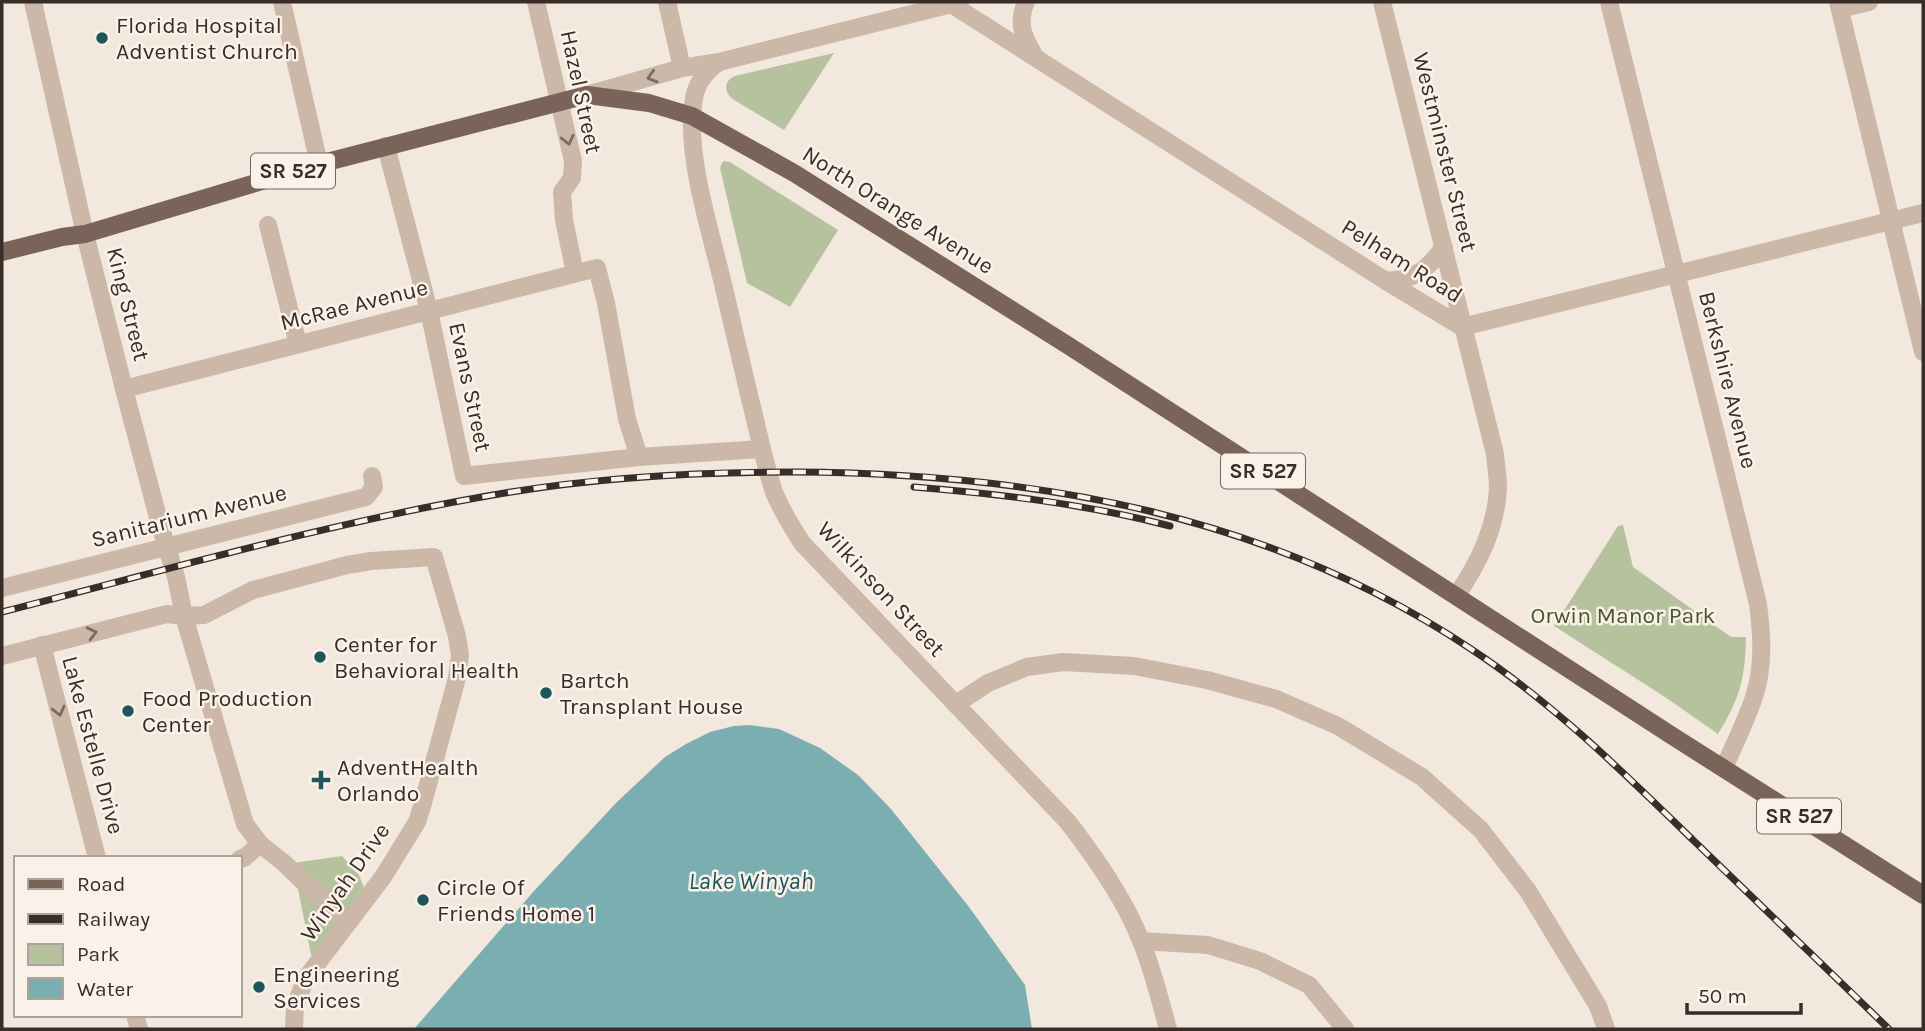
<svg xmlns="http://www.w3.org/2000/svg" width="1925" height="1031" font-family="Karla,sans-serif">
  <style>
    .green { fill: #b6c29d }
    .water { fill: #7baeb0 }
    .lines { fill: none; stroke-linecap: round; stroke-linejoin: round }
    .minor { stroke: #cbb8a8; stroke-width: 18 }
    .major { stroke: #7a645a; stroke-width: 18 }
    .rail-casing { stroke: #382d29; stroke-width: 7 }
    .rail { stroke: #faf2e9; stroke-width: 4.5; stroke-dasharray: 13; stroke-linecap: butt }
    .oneway { stroke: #7a6c62 }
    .poi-dot { fill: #1e565a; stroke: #faf2e9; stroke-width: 2.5 }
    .labels { text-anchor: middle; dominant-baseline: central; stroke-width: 5; stroke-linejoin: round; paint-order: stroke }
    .shield { fill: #faf2e9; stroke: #726863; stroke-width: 2 }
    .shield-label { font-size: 21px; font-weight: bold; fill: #382d29 }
    .poi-label { font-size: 23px; fill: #382d29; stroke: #faf2e9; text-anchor: start }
    .street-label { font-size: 23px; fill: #382d29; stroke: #faf2e9 }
    .park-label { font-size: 23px; fill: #47562c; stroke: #faf2e9 }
    .water-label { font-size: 24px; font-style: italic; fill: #1e565a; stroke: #faf2e9 }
  </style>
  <rect width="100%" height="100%" fill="#f2e8dd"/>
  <g class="green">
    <path d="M834 53 784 130 731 98C724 90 724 81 735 76Z"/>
    <path d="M723 161 730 162 838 230 790 307 747 283 720 168Z"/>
    <path d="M1623 525 1633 567 1731 637H1746C1745 678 1740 699 1718 734L1665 697 1554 626 1618 526Z"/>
    <path d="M342 856 359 875 364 888 316 953 311 955 293 863Z"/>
  </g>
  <path class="water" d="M750 725 779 729 820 748 858 775 891 809 969 907 1025 985 1032 1029H414L534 891 617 802 665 757 686 744 710 732 734 726Z"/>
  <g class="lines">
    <g class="minor">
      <path d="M33 2 85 234 124 389 160 525 176 577 184 616 245 824 260 844 284 863 347 924"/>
      <path d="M282 2 319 164"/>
      <path d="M536 2 573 161 572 178 562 192 564 220 575 273"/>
      <path d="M667 2 682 68"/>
      <path d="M1026 2C1017 23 1023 36 1034 55"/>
      <path d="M1382 2 1495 454C1496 465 1498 477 1498 488 1496 528 1479 562 1457 595"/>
      <path d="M1609 2 1758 604C1762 635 1764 667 1754 697 1746 721 1734 745 1724 768"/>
      <path d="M1838 2 1923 352"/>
      <path d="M951 4 1386 281 1462 327 1923 213"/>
      <path d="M1840 9 1869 2"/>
      <path d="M719 62C698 77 693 91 692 117 690 169 711 233 723 284 732 322 741 360 750 399 758 430 764 462 774 492 781 510 792 527 802 543L1068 822C1096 859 1124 898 1141 941 1153 970 1160 1000 1168 1029"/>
      <path d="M587 95 682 68 719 62 960 2"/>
      <path d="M386 146 429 311 464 476 639 457 762 449"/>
      <path d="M268 225 298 344"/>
      <path d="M1386 281C1416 279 1426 271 1444 247"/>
      <path d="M124 389 597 268 606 303 627 419 639 457"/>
      <path d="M2 588 366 497 374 487 372 476"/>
      <path d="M42 645 97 858"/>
      <path d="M2 656 167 614 184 616 204 615 253 590 347 565 371 561 434 557 457 636 460 655 457 678 423 803 417 822 383 877 306 978 295 1006 294 1029"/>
      <path d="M956 704 988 683 1027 667 1063 662 1134 666 1207 680 1276 699 1338 726 1422 777 1481 830 1528 891 1598 1006 1606 1029"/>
      <path d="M240 859 244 858 260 844"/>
      <path d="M1141 941 1208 945 1260 961 1309 985 1345 1029"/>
      <path d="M135 1015 139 1029"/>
    </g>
    <path class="major" d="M2 252 62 237 85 234 319 164 587 95 649 103 692 116 794 173 1069 346 1674 737 1923 895"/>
    <defs>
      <g id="rail">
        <path d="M914 487C1000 494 1086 504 1170 526"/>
        <path d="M2 612C170 569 339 520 511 492 604 477 699 472 793 472 1032 473 1269 514 1471 649 1553 703 1623 772 1693 840 1758 903 1824 966 1889 1029"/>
      </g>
    </defs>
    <use href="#rail" class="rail-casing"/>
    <use href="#rail" class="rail"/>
  </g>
  <defs><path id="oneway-chevron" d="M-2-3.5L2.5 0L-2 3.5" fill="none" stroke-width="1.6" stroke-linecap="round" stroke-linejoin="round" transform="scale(1.75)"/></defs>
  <g class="oneway">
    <use href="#oneway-chevron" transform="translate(652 77) rotate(164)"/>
    <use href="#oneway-chevron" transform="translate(568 140) rotate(77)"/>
    <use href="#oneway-chevron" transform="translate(92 633) rotate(-14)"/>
    <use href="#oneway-chevron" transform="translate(59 711) rotate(76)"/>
  </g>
  <g class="poi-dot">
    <circle cx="102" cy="38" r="7"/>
    <circle cx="320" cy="657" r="7"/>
    <circle cx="546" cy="693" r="7"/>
    <circle cx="128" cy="711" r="7"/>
    <path d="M317.5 769.5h7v7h7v7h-7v7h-7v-7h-7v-7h7z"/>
    <circle cx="423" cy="900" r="7"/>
    <circle cx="259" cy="987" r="7"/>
  </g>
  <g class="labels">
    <g class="shield">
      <rect x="251" y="153.5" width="84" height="35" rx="5"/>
      <rect x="1221" y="453.5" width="84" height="35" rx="5"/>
      <rect x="1757" y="798.5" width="84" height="35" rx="5"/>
    </g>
    <g class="shield-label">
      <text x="293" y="171">SR 527</text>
      <text x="1263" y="471">SR 527</text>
      <text x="1799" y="816">SR 527</text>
    </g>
    <g class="poi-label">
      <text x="116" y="25">Florida Hospital<tspan x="116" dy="26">Adventist Church</tspan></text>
      <text x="334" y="644">Center for<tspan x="334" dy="26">Behavioral Health</tspan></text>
      <text x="560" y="680">Bartch<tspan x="560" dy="26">Transplant House</tspan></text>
      <text x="142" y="698">Food Production<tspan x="142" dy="26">Center</tspan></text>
      <text x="337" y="767">AdventHealth<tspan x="337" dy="26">Orlando</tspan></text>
      <text x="437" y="887">Circle Of<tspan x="437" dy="26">Friends Home 1</tspan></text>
      <text x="273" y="974">Engineering<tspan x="273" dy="26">Services</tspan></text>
    </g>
    <g class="street-label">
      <text transform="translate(581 92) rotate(78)">Hazel Street</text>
      <text transform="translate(1445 152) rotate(76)">Westminster Street</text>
      <text transform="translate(898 210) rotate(32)">North Orange Avenue</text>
      <text transform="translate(1402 261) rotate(32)">Pelham Road</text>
      <text transform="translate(128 304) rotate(76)">King Street</text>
      <text transform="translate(354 305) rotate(-14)">McRae Avenue</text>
      <text transform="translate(1728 380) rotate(76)">Berkshire Avenue</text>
      <text transform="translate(470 387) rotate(78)">Evans Street</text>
      <text transform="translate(189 516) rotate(-14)">Sanitarium Avenue</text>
      <text transform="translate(881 589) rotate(47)">Wilkinson Street</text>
      <text transform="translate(93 745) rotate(75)">Lake Estelle Drive</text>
      <text transform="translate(345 882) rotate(-55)">Winyah Drive</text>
    </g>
    <g class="park-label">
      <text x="1623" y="615">Orwin Manor Park</text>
    </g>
    <g class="water-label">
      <text x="751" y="881">Lake Winyah</text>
    </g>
  </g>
  <rect width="1925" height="1031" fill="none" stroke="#382d29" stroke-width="7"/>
  <rect x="14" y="856" width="228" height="161" fill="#faf2e9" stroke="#aca39c" stroke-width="2"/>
  <rect x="28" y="879" width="35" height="10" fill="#7a645a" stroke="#aca39c" stroke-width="2"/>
  <text x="77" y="891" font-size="21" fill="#382d29">Road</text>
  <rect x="28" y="914" width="35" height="10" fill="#382d29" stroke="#aca39c" stroke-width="2"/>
  <text x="77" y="926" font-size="21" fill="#382d29">Railway</text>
  <rect x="28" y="944" width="35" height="21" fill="#b6c29d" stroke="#aca39c" stroke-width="2"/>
  <text x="77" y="961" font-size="21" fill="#382d29">Park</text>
  <rect x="28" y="978" width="35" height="21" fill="#7baeb0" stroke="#aca39c" stroke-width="2"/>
  <text x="77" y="996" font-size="21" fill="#382d29">Water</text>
  <path d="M1687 1003v10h114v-10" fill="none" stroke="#382d29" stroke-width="3.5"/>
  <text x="1698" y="1003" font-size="21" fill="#382d29" stroke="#faf2e9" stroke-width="5" paint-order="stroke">50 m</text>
</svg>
